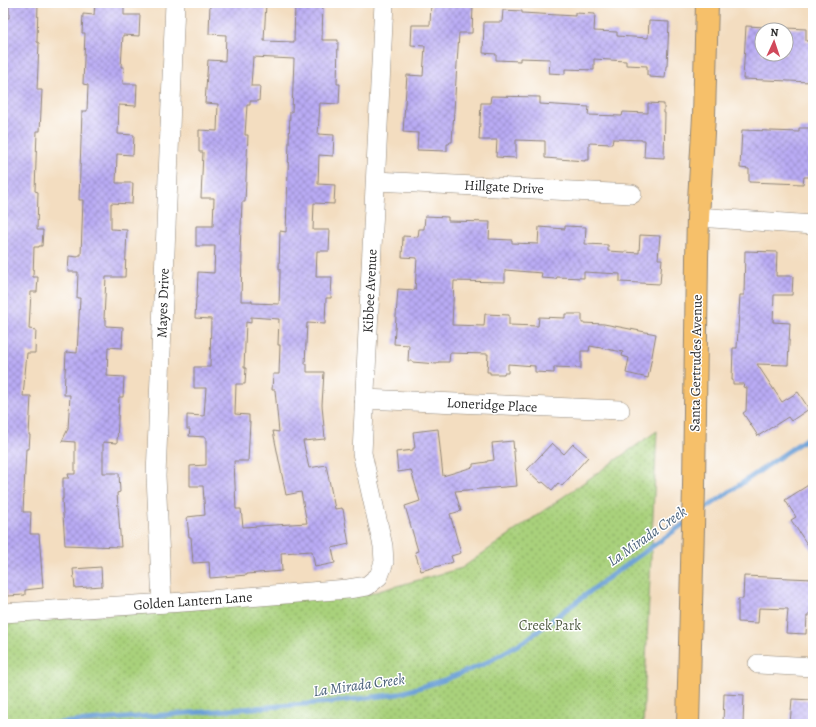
<svg xmlns="http://www.w3.org/2000/svg" width="816" height="727" font-family="Alegreya,serif">
  <style>
    .park { fill: url(#park-dots); stroke: #6a7e54 }
    .lines { fill: none; stroke-linecap: round; stroke-linejoin: round }
    .stream { stroke: #699fd6; stroke-width: 5 }
    .building { fill: url(#building-cross-hatch); fill-rule: evenodd }
    .minor-casing { stroke: #8f8476; stroke-width: 20 }
    .major-casing { stroke: #8f8476; stroke-width: 24 }
    .minor { stroke: #fff; stroke-width: 19 }
    .major { stroke: #f6c06b; stroke-width: 22 }
    .labels { text-anchor: middle; dominant-baseline: central; stroke-width: 3; stroke-linejoin: round; paint-order: stroke }
    .street-label { font-size: 14px; fill: #2b2b2b; stroke: #fff }
    .park-label { font-size: 14px; fill: #515d43; stroke: #fff }
    .water-label { font-size: 15px; font-style: italic; fill: #475f78; stroke: #fff }
  </style>
  <defs>
    <pattern id="park-dots" width="8" height="8" patternUnits="userSpaceOnUse"><rect width="8" height="8" fill="#a9d17c"/><path d="M2 2h.1M6 6h.1" fill="none" stroke="#8aaa66" stroke-width="1.8" stroke-linecap="round"/></pattern>
    <pattern id="building-cross-hatch" width="8" height="8" patternUnits="userSpaceOnUse"><rect width="8" height="8" fill="#b9abf4"/><path d="M0 0l8 8M0 8l8-8" fill="none" stroke="#978bc6"/></pattern>
  </defs>
  <rect width="100%" height="100%" fill="#fff"/>
  <filter id="ink" filterUnits="userSpaceOnUse"><feTurbulence type="fractalNoise" baseFrequency=".025" numOctaves="2"/><feDisplacementMap in="SourceGraphic" scale="8" xChannelSelector="R" yChannelSelector="G"/><feConvolveMatrix kernelMatrix="1 2 1 2 8 2 1 2 1" color-interpolation-filters="sRGB"/></filter>
  <filter id="wash" filterUnits="userSpaceOnUse"><feTurbulence type="fractalNoise" baseFrequency=".012" numOctaves="4" result="noise"/><feDisplacementMap in="SourceGraphic" scale="16" xChannelSelector="R" yChannelSelector="G"/><feGaussianBlur stdDeviation="0.9" result="paint"/><feColorMatrix in="noise" values="0 0 0 0 0 0 0 0 0 0 0 0 0 0 0 0 0 1.4 0 .05"/><feComposite in="paint" operator="in"/></filter>
  <g filter="url(#wash)">
    <rect width="100%" height="100%" fill="#f3ddc0"/>
    <path class="park" d="M657 431 643 724H3V623L368 594 462 568Z"/>
    <g class="lines">
      <g class="stream">
        <path d="M699 513 813 434"/>
        <path d="M47 724 332 702 398 694 444 680 484 664 526 640 612 575 688 521"/>
      </g>
    </g>
    <g id="blocks">
      <g class="building">
        <path d="M9 3H38L37 42 39 43 37 90H42L40 131H37L35 191 38 192 37 230H43L42 246H39V247H34L33 277H38L37 292H31L29 329 36 330 35 353H27L23 396H31L29 435H30L29 449H26L23 512H31L30 534H39L43 588 25 590V595L7 596V591H3V111H4L6 82H3V18H9Z"/>
        <path d="M95 3H124V15H140L139 36 123 35 121 67H124L123 84H137L136 106 119 105 118 134 134 135 133 155 117 154 116 183H133L132 204 111 203V229L127 230 125 277H106L104 319H106V326L123 327 122 348 108 347 107 376 124 377 123 397H119L117 443 103 442V473H119L120 492 117 493 121 547 65 545 62 499H63V478H69L68 474H75V442L62 441 68 429 70 395H64L66 352 77 353 80 298H77L78 272H68L69 256 78 257 79 255H81L83 200H79L82 111H87L88 85 83 84 85 33H82L83 14 94 15Z"/>
        <path d="M210 3H266L264 41 294 42 295 3H323L322 40H338L337 84H340L339 104 320 103 318 134 334 135 333 156 319 155 318 184 335 185 334 204 314 203 313 230H330L329 251H317L316 277H332L331 298H326L325 324 307 323 305 364H307V372H324L322 405 325 439 303 441 309 468 326 465 335 509 342 508V509H343L349 544 332 548 335 563 315 567 312 551 281 553 282 571 247 574V575L210 578 209 562 193 563 191 537H189L187 517 205 515 203 486H190V466L206 465V437L189 436 190 429H187V415L204 416 206 388H194V367H210L211 319 195 318 196 298H197L198 272 214 273 215 246H196V226H213L214 198H201L203 152H199V130L217 131 218 104 205 103 208 60 225 61 226 35 209 34ZM253 57 294 59 292 112H290L286 232 280 231 279 269H280V274L279 304 252 303V301H241L242 253H240L242 202H245L248 135H245L247 105H250V101H259L260 86H251ZM251 317 279 319 278 345H280L279 374H273L272 390H275L279 432 273 431 286 495 301 492 307 523 243 527 241 509H236L234 461H248L250 422H249V415L235 414 236 384H245L246 368H244L246 322 251 323Z"/>
        <path d="M431 4 473 6 472 33H459L452 142H450L449 144H447V151L417 150 418 133 403 132 407 75 423 76 425 46 411 45 412 25H430Z"/>
        <path d="M503 10 522 11V13L575 16V13L595 14 594 31 617 32V36L648 38 649 21 669 22 667 66H666L665 78 649 77V75H647V66L626 65V61L594 59V70L565 69V74L549 73 550 59 520 58V61L496 60V54L483 53 484 22H502Z"/>
        <path d="M746 26 806 29V41H812L813 74H812L811 82 743 79ZM762 30H786V54H762Z"/>
        <path d="M491 96 540 97V104L589 107 588 115 622 116 623 112 648 113V103L664 104V113H665L664 158 644 157 645 140 613 139 612 144 589 143V160H585V161L545 158V141L516 140V158L496 157 497 140H479L481 103H490Z"/>
        <path d="M799 128H813L812 177H804L803 184 749 182V169L740 168 742 130 799 132Z"/>
        <path d="M425 216 448 217V221L490 222 489 239 512 240V243L538 244 539 227 565 229V226L586 227 585 244 608 245V251L639 253 640 235 660 236 658 259H662L660 284 620 282V274L584 272V278L557 277 556 279 541 278 542 273 505 270V282L454 281 452 325 484 326 485 314 509 315V325L538 326 539 317 565 318V314H582V323L604 324 656 334 648 378 626 373 629 358 622 356 623 352 590 346 589 351H581V368L554 367V373L535 372V366L508 364V373H504V374H490V372H487L488 354 450 353 449 362H438L437 364 412 362V361H408L409 345 394 344 398 289 415 290 417 258 402 257 403 236 418 237 419 229H424Z"/>
        <path d="M745 251 777 252 776 276H793L792 295H774L773 322 790 323 788 365 757 364 782 402 798 392 809 409 791 421 788 417 758 436 743 413 746 411 747 388 743 387 744 384H733V380H732L733 348H737L740 295H744Z"/>
        <path d="M438 429 443 476 473 467V464L487 462V461L494 460 492 443 513 441 517 486 455 491 461 511 450 514 461 553 451 556 453 562 421 571 415 552 418 551 405 506 420 501 411 470 398 472 396 452 413 450V448H415L413 432Z"/>
        <path d="M552 443 564 454 573 444 588 457 562 486 558 483 552 490 543 482 541 483 527 470Z"/>
        <path d="M813 482V553L791 520 796 517 785 500Z"/>
        <path d="M101 567 102 586 75 588 73 569Z"/>
        <path d="M744 576 813 579V613H809V616H807L806 634 786 633 788 609 759 608 758 623 738 622V599H743Z"/>
        <path d="M724 694 744 695 743 724H723Z"/>
        <path d="M792 699 813 700 812 719H810L809 724H790Z"/>
      </g>
    </g>
  </g>
  <g filter="url(#ink)">
    <use href="#blocks" fill-opacity="0" stroke="#8f8476" stroke-width="1"/>
    <g class="lines">
      <defs>
        <g id="minor">
          <path d="M376 181 632 194"/>
          <path d="M698 217 813 225"/>
          <path d="M364 399 620 410"/>
          <path d="M162 603 156 476 175 3"/>
          <path d="M3 613 184 602 348 589 367 586 379 576 384 562 383 546 362 453 384 3"/>
          <path d="M758 664 813 667"/>
        </g>
        <path id="major" d="M688 724 694 486 697 259 698 217 704 116 707 3"/>
      </defs>
      <use href="#minor" class="minor-casing"/>
      <use href="#major" class="major-casing"/>
      <use href="#minor" class="minor"/>
      <use href="#major" class="major"/>
    </g>
  </g>
  <g class="labels">
    <g class="street-label">
      <text transform="translate(504 187) rotate(3)">Hillgate Drive</text>
      <text transform="translate(370 291) rotate(-87)">Kibbee Avenue</text>
      <text transform="translate(163 303) rotate(-88)">Mayes Drive</text>
      <text transform="translate(696 363) rotate(-89)">Santa Gertrudes Avenue</text>
      <text transform="translate(492 405) rotate(3)">Loneridge Place</text>
      <text transform="translate(193 601) rotate(-4)">Golden Lantern Lane</text>
    </g>
    <g class="park-label">
      <text x="550" y="625">Creek Park</text>
    </g>
    <g class="water-label">
      <text transform="translate(647 536) rotate(-35)">La Mirada Creek</text>
      <text transform="translate(359 685) rotate(-8)">La Mirada Creek</text>
    </g>
  </g>
  <rect width="816" height="727" fill="none" stroke="#fff" stroke-width="16"/>
  <g transform="translate(774 42) rotate(3)"><circle r="19" fill="#ffffff" stroke="#aaaaaa"/>
  <path d="M0-3L7 15L0 10L-7 15Z" fill="#d1495b"/>
  <text y="-6" font-size="11" font-weight="bold" text-anchor="middle" fill="#2b2b2b">N</text>
  </g>
</svg>
